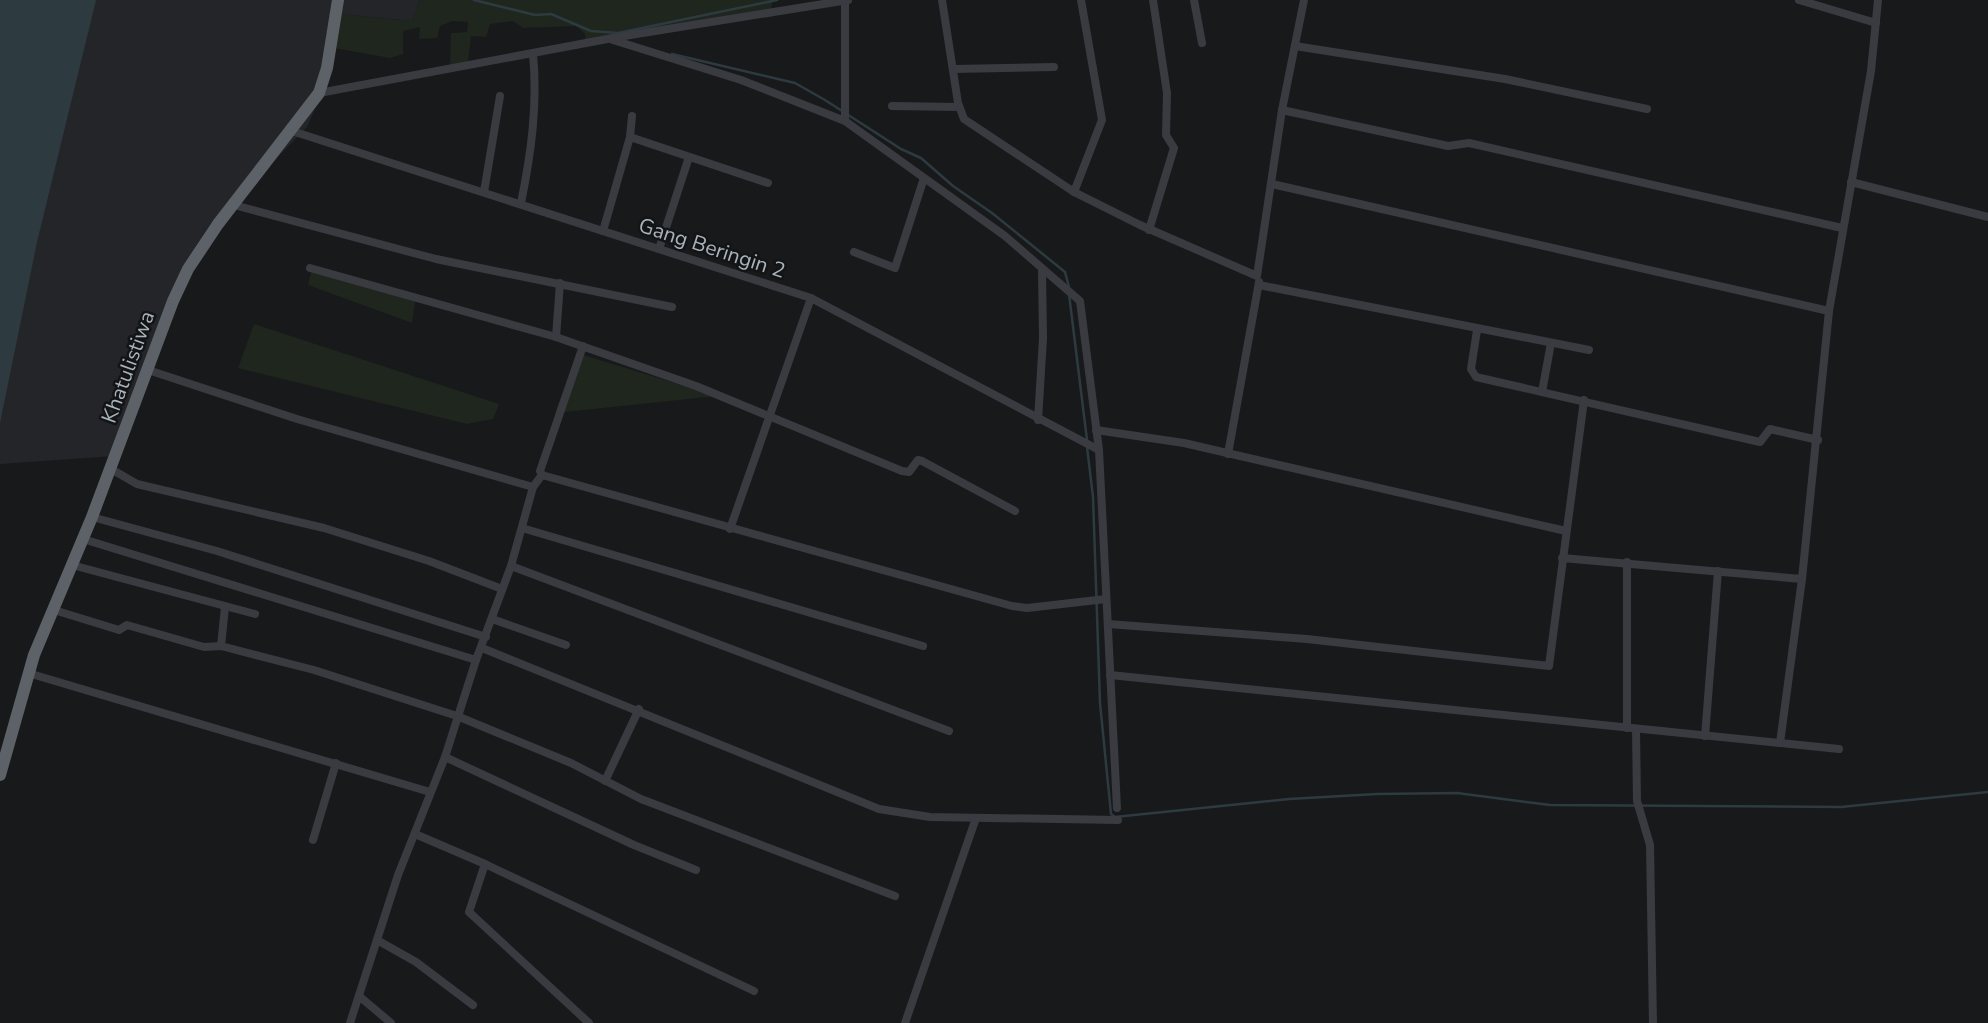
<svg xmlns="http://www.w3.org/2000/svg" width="1988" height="1023" font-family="'Nunito Sans',sans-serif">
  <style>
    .built { fill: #242528 }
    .green { fill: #1e261d }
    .water { fill: #2d3b40 }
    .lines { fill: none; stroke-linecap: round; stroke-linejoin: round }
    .stream { stroke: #2d3b40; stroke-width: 2.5 }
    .minor { stroke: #393b40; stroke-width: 8 }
    .trunk { stroke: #5c6268; stroke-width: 12 }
    .labels { text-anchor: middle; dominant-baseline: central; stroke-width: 5; stroke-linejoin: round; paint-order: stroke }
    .street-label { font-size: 21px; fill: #a9b3bb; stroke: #131416 }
  </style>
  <rect width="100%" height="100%" fill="#18191b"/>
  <path class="built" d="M89 0H420L412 21 339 14 327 81 307 127 232 204 176 299 114 456 0 464V377Z"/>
  <g class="green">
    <path d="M420 0H773L770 14 586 43 585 34 576 26 523 28 513 21 490 24 486 37 471 36 468 63 450 66 451 33 467 32 468 22 452 21 440 26 437 38 419 39 420 27 403 31V54L390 58 334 48 339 14 412 21Z"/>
    <path d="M312 269 415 301 412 323 308 285Z"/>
    <path d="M254 324 499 404 493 419 467 424 238 368Z"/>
    <path d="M577 353 717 396 555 413Z"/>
  </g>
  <path class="water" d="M0 0H96L37 242 0 423Z"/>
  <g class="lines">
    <g class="stream">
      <path d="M474 0 535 15 551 14 591 31 618 33 777 0"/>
      <path d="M672 54 795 83 825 100 901 149 921 158 953 186 992 213 1065 272 1069 287"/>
      <path d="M1069 294 1087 440"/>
      <path d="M1087 447 1093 497 1100 703 1111 814 1115 817 1289 799 1377 794 1457 793 1550 805 1841 807 1988 792"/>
    </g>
    <g class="minor">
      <path d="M942 0 958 103 964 119 1074 192 1140 225 1257 276 1282 110 1304 0"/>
      <path d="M1194 0 1202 43"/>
      <path d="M1799 0 1876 23"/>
      <path d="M613 40 741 80 845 121V1"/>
      <path d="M1295 46 1505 79 1647 109"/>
      <path d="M953 69 1054 67"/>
      <path d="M319 93 618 37 848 0"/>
      <path d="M892 106 959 107"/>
      <path d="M1282 110 1448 146 1469 143 1842 228"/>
      <path d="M845 121 1005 236 1080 301 1099 450 1117 808"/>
      <path d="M292 131 811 298 1099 450"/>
      <path d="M630 137 768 183"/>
      <path d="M1851 182 1988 217"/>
      <path d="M1272 184 1829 311"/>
      <path d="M484 192 500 96"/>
      <path d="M1074 192 1102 120 1081 0"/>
      <path d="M521 203C531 154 538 104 533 54"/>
      <path d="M234 205 436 259 672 307"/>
      <path d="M1149 230 1174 148 1166 135 1167 93 1153 0"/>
      <path d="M603 231 630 137 632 116"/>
      <path d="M659 249 689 157"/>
      <path d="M854 252 895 268 924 178"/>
      <path d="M310 268 556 337 696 386 902 471 909 472 918 460 922 461 1015 511"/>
      <path d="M1259 285 1589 350"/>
      <path d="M1477 330 1471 369 1476 377 1760 442 1770 429 1818 440"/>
      <path d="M556 337 560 283"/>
      <path d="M148 370 297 419 533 487"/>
      <path d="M1542 392 1551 343"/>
      <path d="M1038 420 1043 338 1042 270"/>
      <path d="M1096 430 1184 443 1566 531"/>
      <path d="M1228 454 1259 282"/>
      <path d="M111 469 137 484 324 528 429 561 502 589"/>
      <path d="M542 475 1012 606 1027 608 1106 599"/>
      <path d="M92 517 217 551 486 637"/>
      <path d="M522 528 923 646"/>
      <path d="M730 529 811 298"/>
      <path d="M83 539 476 660"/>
      <path d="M1562 558 1802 579"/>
      <path d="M1627 562V728"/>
      <path d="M72 565 255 614"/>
      <path d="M511 566 949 731"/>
      <path d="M54 610 119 630 127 625 204 647 221 646 314 670 457 716 571 763 641 799 895 896"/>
      <path d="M492 619 566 645"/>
      <path d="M1108 624 1307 639 1549 666 1584 400"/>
      <path d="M221 646 225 607"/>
      <path d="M482 648 879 809 930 817 1118 820"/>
      <path d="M28 673 430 792"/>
      <path d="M1110 675 1839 749"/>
      <path d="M1636 729 1637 801 1650 845 1653 1023"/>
      <path d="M1705 736 1718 571"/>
      <path d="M1780 743 1802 579 1829 311 1871 71 1878 0"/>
      <path d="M445 757 634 845 696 870"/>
      <path d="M605 781 639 709"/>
      <path d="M415 834 485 864 469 912 589 1023"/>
      <path d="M313 840 336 763"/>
      <path d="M485 864 754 991"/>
      <path d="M377 940 416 962 473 1005"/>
      <path d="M359 996 391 1023"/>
      <path d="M350 1023 398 875 445 757 476 660 511 566 533 487 542 475 540 471 583 346"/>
      <path d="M905 1023 976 818"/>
    </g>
    <path class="trunk" d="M0 775 34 655 92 517 173 301 188 269 218 224 319 93 327 68 338 0"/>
  </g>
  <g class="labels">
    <g class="street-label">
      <text transform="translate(712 248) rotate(18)">Gang Beringin 2</text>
      <text transform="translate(128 367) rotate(-70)">Khatulistiwa</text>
    </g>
  </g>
</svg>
